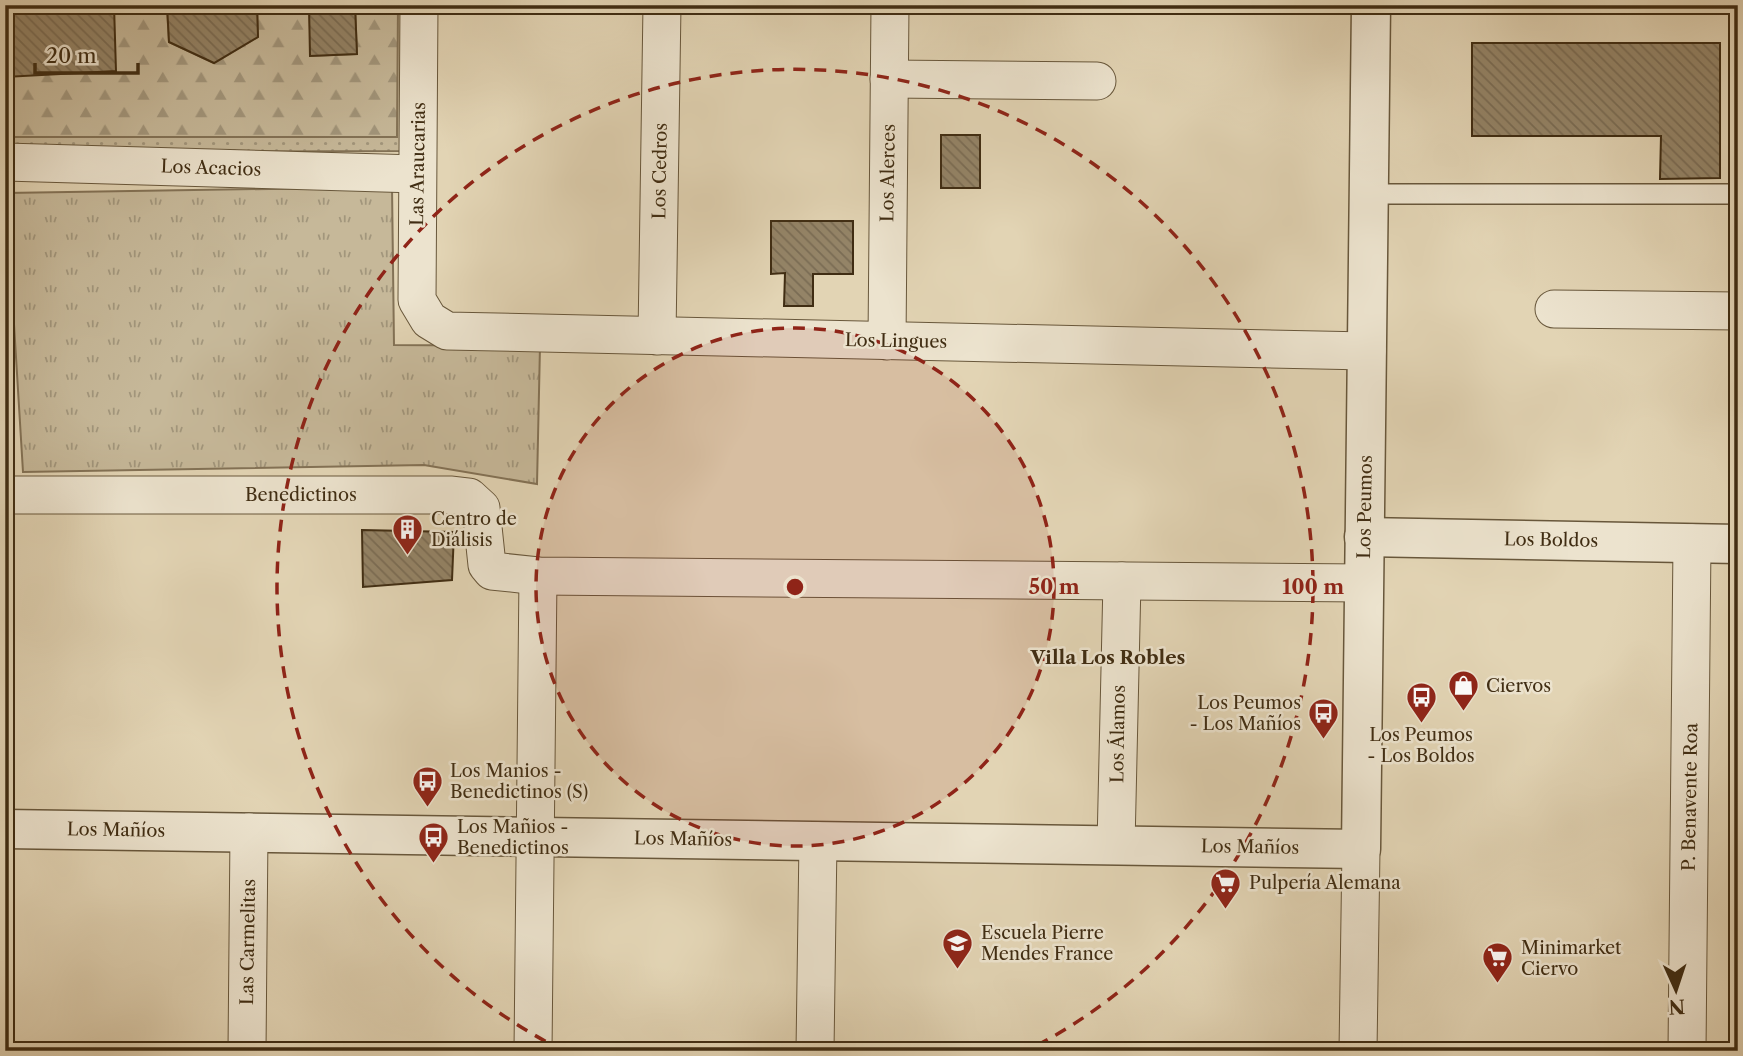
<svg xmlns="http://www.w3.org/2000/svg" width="1743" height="1056" font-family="'Libre Caslon Text',serif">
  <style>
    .grass { fill: url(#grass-tufts); stroke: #837256; stroke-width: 2 }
    .forest { fill: url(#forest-firs); stroke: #837256; stroke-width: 2 }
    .garden { fill: url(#garden-dots); stroke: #837256; stroke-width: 2 }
    .building { fill: url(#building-back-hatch); stroke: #402d13; stroke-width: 2 }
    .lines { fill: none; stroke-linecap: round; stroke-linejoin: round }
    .service-casing { stroke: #68573b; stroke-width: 22 }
    .minor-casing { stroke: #68573b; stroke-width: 39 }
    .tertiary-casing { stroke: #68573b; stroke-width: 41 }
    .service { stroke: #ece3ce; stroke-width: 19 }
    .minor { stroke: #ece3ce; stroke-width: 37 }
    .tertiary { stroke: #ece3ce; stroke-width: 38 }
    .ring { fill: none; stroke: #8f2418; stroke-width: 3.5; stroke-dasharray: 12 9 }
    .labels { text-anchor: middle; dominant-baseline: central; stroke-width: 5; stroke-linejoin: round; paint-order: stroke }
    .street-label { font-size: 18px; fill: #402d13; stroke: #ece3ce }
    .poi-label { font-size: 18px; fill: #402d13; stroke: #ece3ce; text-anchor: start }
    .neighbourhood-label { font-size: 19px; font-weight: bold; fill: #402d13; stroke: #ece3ce }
    .centre { fill: #8f2418; stroke: #ece3ce; stroke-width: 3.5 }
    .ring-label { font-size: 21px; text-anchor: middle; font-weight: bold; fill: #8f2418; stroke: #ece3ce; stroke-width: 5; stroke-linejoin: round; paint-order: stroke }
  </style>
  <defs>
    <pattern id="grass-tufts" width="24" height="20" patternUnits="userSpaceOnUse" patternTransform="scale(1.75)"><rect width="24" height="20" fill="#c6b899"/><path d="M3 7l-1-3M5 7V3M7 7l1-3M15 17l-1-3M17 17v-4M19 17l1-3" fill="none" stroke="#a2967c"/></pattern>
    <pattern id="forest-firs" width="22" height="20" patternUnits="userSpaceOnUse" patternTransform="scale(1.75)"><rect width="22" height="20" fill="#c6b899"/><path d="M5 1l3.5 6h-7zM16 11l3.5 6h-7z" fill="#a2967c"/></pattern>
    <pattern id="garden-dots" width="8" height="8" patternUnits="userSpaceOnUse" patternTransform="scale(1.75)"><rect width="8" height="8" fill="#c6b899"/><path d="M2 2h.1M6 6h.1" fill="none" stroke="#a2967c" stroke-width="1.8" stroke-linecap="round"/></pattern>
    <pattern id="building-back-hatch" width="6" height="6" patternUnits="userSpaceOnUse" patternTransform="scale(1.75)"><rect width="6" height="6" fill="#948467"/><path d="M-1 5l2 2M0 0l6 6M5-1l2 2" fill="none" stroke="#7a6c54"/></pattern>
  </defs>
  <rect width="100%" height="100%" fill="#e2d4b4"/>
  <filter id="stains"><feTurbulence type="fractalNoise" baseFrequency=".00286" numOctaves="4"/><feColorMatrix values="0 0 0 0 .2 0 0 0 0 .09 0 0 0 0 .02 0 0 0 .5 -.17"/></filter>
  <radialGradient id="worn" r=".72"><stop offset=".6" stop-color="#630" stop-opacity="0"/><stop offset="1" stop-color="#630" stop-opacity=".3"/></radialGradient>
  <path class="grass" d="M392 187 394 345 540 346 537 484 424 465 23 472 6 193Z"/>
  <path class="forest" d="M5 5 167 8 169 42 214 63 258 37 257 5H309L311 56 357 54 355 5H398V137H5Z"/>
  <path class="garden" d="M398 5H412L411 151 5 152V137H397Z"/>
  <g class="building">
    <path d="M5 5H114L116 71 5 77Z"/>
    <path d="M167 5H257L258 37 214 63 169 42Z"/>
    <path d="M309 5H355L357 54 310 56Z"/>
    <path d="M1472 43H1720V178L1660 179 1661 136H1472Z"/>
    <rect x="941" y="135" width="39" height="53"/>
    <path d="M771 221H853V274H813V306H784L785 273 771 274Z"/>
    <path d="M362 530 454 532 452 580 363 587Z"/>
  </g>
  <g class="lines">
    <defs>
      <path id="service" d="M1369 194H1738"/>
      <g id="minor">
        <path d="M419 5 417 300 429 320 447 331 1367 351"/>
        <path d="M889 79 1097 81"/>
        <path d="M5 162 417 174"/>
        <path d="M1554 309 1738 311"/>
        <path d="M657 336 662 5"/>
        <path d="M887 341 890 5"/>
        <path d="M5 495H452L469 497 481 508 487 565 492 571 538 576 1364 583"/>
        <path d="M1116 845 1122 581"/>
        <path d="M247 1051 249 832"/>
        <path d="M533 1051 538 576"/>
        <path d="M815 1051 818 841"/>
        <path d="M1358 1051 1361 849"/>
        <path d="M1687 1051 1692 543"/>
      </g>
      <g id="tertiary">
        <path d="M1364 537 1738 544"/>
        <path d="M5 829 1361 849 1371 5"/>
      </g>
    </defs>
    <use href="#service" class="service-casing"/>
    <use href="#minor" class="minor-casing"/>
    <use href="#tertiary" class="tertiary-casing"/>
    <use href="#service" class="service"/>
    <use href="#minor" class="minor"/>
    <use href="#tertiary" class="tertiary"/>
  </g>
  <circle cx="795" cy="587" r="259" fill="#8f2418" fill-opacity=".12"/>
  <g class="ring">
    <circle cx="795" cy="587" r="259"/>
    <path d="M564 1051A518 518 0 1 1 1026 1051"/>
  </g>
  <defs>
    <symbol id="building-pin" viewBox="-11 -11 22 30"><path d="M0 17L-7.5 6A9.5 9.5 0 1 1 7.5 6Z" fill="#8f2418" stroke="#ece3ce"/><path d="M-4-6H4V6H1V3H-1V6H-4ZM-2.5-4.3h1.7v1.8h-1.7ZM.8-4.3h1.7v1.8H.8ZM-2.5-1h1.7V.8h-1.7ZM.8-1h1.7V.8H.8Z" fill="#fff"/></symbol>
    <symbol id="shop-pin" viewBox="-11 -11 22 30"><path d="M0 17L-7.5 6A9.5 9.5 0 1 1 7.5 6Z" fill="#8f2418" stroke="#ece3ce"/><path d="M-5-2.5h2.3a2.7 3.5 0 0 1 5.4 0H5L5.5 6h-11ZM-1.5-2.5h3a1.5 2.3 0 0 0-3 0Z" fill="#fff"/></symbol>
    <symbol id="bus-pin" viewBox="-11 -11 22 30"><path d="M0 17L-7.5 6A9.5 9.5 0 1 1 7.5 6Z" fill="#8f2418" stroke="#ece3ce"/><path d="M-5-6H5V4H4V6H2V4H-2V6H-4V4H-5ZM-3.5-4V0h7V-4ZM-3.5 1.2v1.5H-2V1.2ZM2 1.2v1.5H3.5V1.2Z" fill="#fff"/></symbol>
    <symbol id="supermarket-pin" viewBox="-11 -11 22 30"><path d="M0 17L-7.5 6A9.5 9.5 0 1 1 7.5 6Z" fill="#8f2418" stroke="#ece3ce"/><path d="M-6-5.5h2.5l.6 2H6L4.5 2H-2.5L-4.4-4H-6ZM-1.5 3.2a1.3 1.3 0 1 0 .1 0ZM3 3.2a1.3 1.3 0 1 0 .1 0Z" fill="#fff"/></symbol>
    <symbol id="school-pin" viewBox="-11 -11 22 30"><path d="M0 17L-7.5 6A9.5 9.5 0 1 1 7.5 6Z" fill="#8f2418" stroke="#ece3ce"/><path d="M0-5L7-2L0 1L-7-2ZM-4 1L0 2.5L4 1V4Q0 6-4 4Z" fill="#fff"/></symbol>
  </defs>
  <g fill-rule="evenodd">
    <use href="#building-pin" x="390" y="512" width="35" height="47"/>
    <use href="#shop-pin" x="1446" y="668" width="35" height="47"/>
    <use href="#bus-pin" x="1404" y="680" width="35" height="47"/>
    <use href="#bus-pin" x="1306" y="696" width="35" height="47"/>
    <use href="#bus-pin" x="410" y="764" width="35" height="47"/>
    <use href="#bus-pin" x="416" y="820" width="35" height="47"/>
    <use href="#supermarket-pin" x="1208" y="866" width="35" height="47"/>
    <use href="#school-pin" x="940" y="926" width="35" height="47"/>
    <use href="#supermarket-pin" x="1480" y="940" width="35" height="47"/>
  </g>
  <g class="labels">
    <g class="street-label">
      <text transform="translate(418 164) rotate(-89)">Las Araucarias</text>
      <text transform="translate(211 168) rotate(2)">Los Acacios</text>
      <text transform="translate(660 171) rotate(-89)">Los Cedros</text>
      <text transform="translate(888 173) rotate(-89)">Los Alerces</text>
      <text transform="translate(896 341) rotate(1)">Los Lingues</text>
      <text x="301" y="495">Benedictinos</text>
      <text transform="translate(1365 507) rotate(-89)">Los Peumos</text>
      <text transform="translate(1551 540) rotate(1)">Los Boldos</text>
      <text transform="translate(1118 734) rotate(-89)">Los Álamos</text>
      <text transform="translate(1690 797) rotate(-89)">P. Benavente Roa</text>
      <text transform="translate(116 830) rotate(1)">Los Mañíos</text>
      <text transform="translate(683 839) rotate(1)">Los Mañíos</text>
      <text transform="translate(1250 847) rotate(1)">Los Mañíos</text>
      <text transform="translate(248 942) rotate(-89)">Las Carmelitas</text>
    </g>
    <g class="poi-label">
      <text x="431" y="519">Centro de<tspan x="431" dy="21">Diálisis</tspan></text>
      <text x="1486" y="686">Ciervos</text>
      <text x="1301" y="703" text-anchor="end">Los Peumos<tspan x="1301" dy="21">- Los Mañíos</tspan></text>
      <text x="1421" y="735" text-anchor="middle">Los Peumos<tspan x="1421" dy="21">- Los Boldos</tspan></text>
      <text x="450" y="771">Los Manios -<tspan x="450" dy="21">Benedictinos (S)</tspan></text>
      <text x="457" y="827">Los Mañios -<tspan x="457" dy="21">Benedictinos</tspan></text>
      <text x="1249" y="883">Pulpería Alemana</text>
      <text x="981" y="933">Escuela Pierre<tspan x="981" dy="21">Mendes France</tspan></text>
      <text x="1521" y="948">Minimarket<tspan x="1521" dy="21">Ciervo</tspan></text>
    </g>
    <g class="neighbourhood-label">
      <text x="1108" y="657">Villa Los Robles</text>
    </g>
  </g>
  <circle cx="795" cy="587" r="10" class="centre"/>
  <g class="ring-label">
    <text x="1054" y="594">50 m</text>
    <text x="1313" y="594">100 m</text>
  </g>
  <rect width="1743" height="1056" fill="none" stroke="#e2d4b4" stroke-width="28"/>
  <rect x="7" y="7" width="1729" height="1042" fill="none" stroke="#402d13" stroke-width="3.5"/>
  <rect x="14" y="14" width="1715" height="1028" fill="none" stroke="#402d13" stroke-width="2"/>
  <g transform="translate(1676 990) rotate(177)" stroke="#ece3ce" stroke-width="5" paint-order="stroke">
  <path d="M0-5L12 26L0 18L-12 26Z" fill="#402d13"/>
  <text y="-10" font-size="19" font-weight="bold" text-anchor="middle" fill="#402d13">N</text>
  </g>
  <path d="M35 63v10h103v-10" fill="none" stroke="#402d13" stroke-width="3.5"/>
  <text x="46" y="63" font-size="21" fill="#402d13" stroke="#ece3ce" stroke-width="5" paint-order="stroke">20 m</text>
  <rect width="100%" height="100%" filter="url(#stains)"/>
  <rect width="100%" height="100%" fill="url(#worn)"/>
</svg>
